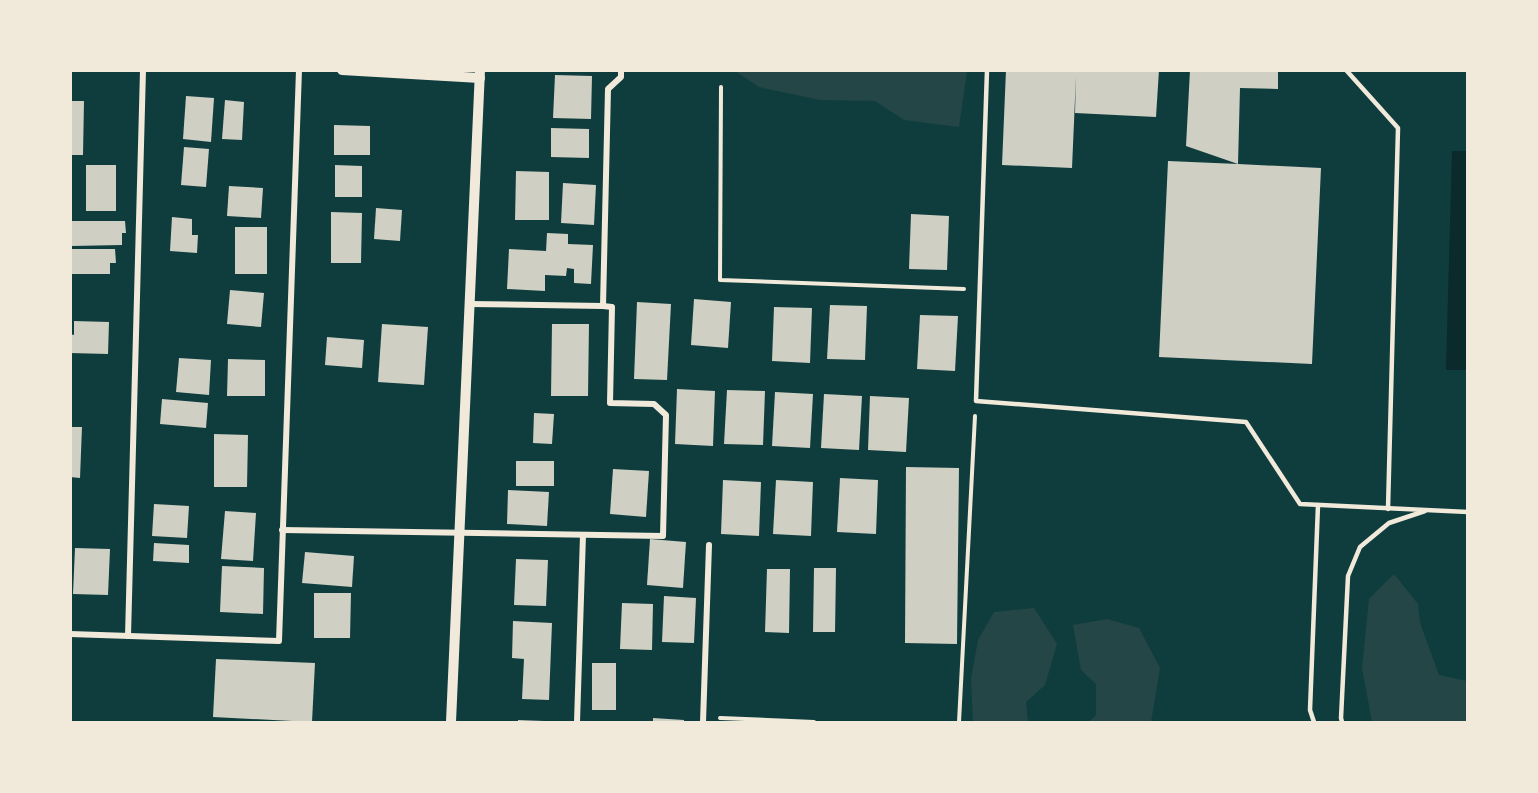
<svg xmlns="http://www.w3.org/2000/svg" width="1538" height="793" font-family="Arial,sans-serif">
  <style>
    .green { fill: #244646 }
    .water { fill: #0a2a2b }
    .building { fill: #cfcfc3 }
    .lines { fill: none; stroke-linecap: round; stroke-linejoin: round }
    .path { stroke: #f1e9da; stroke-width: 4 }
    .service { stroke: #f1e9da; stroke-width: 4.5 }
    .minor { stroke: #f1e9da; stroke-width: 6 }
    .tertiary { stroke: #f1e9da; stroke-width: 10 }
  </style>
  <rect width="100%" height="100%" fill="#0f3d3e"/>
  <g class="green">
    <path d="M735 71H967L959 127 904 120 875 101 820 100 759 87Z"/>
    <path d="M1394 574 1418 604 1420 623 1439 675 1467 681V722H1372L1362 668 1369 599Z"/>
    <path d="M1034 608 1057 644 1045 685 1026 702 1028 722H973L971 679 978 640 994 612Z"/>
    <path d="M1107 619 1139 628 1160 668 1151 722H1089L1096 715V684L1081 670 1073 625Z"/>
  </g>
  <path class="water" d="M1452 151H1467V370H1446Z"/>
  <g class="building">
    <path d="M1006 70H1159L1156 117 1075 113 1076 76 1072 168 1002 165Z"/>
    <path d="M1190 70H1278V89L1240 88 1238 164 1321 168 1312 364 1159 357 1168 161 1238 164 1186 146Z"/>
    <path d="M555 75 592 76 591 119 553 118Z"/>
    <path d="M186 96 214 98 211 142 183 139Z"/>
    <path d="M225 100 244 102 242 140 222 139Z"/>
    <path d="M70 101H84L83 155H70Z"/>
    <path d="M334 125 370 126V155H334Z"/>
    <path d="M551 128 589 129V158L551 157Z"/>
    <path d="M184 147 209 149 206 187 181 185Z"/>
    <rect x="86" y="165" width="30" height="46"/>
    <path d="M335 165 362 166V197H335Z"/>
    <path d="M516 171 549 172V220H515Z"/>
    <path d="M563 183 596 185 594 225 561 223Z"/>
    <path d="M229 186 263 188 261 218 227 216Z"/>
    <path d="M376 208 402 210 400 241 374 239Z"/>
    <path d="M331 212 362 213 361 263H331Z"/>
    <path d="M911 214 949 216 947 270 909 269Z"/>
    <path d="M172 217 192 219V235H198L197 253 170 251Z"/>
    <path d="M70 221H125L126 233H122V245L72 246Z"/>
    <rect x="235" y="227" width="32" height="47"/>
    <path d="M547 233 568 234V244L593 245 591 284 574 283V269L567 268 566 276 545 275V291L507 289 509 249 546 251Z"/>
    <path d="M70 249H115L116 263H110V274H70Z"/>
    <path d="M230 290 264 293 261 327 227 324Z"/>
    <path d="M694 299 731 302 728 348 691 345Z"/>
    <path d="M637 302 671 304 667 380 634 379Z"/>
    <path d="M830 305 867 306 865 360 827 359Z"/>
    <path d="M774 307 812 308 810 363 772 361Z"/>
    <path d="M920 315 958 316 955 371 917 369Z"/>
    <path d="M74 321 109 322 108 354 70 353V334L74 335Z"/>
    <path d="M382 324 428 327 424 385 378 382Z"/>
    <path d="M552 324H589L588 396H551Z"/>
    <path d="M327 337 364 340 362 368 325 365Z"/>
    <path d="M179 358 211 360 209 395 176 392Z"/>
    <path d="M228 359 265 360V396H227Z"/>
    <path d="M677 389 715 391 713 446 675 444Z"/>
    <path d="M727 390 765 391 763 445 724 444Z"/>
    <path d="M775 392 813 394 810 448 772 446Z"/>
    <path d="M824 394 862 396 859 450 821 448Z"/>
    <path d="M870 396 909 398 906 452 868 450Z"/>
    <path d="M162 399 208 403 206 428 160 424Z"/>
    <path d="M534 413 554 414 552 444 533 443Z"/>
    <path d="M70 427H82L80 478 70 477Z"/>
    <path d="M214 434 248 435 247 487H214Z"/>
    <rect x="516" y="461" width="38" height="25"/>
    <path d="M906 467 959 468 957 644 905 643Z"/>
    <path d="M613 469 649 471 646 517 610 514Z"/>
    <path d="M840 478 878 480 876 534 837 532Z"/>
    <path d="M723 480 761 482 759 536 721 534Z"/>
    <path d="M776 480 813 482 811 536 773 534Z"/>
    <path d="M508 490 549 492 547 526 507 524Z"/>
    <path d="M154 504 189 506 187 538 152 536Z"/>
    <path d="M225 511 256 513 253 561 221 559Z"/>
    <path d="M650 539 686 542 683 588 647 585Z"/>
    <path d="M154 543 189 545V563L153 561Z"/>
    <path d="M75 548 110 549 108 595 73 594Z"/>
    <path d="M305 552 354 556 352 587 302 583Z"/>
    <path d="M516 559 548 560 546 606 514 605Z"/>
    <path d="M222 566 264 568 263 614 220 612Z"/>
    <path d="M814 568H836L835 632H813Z"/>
    <path d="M767 569H790L789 633 765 632Z"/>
    <path d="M314 593H351L350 638H314Z"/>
    <path d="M664 596 696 598 694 643 662 642Z"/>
    <path d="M622 603 653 604 652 650 620 649Z"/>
    <path d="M513 621 552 623 549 700 522 699 524 659 512 658Z"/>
    <path d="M216 659 315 663 312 722 213 717Z"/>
    <rect x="592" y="663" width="24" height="47"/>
    <path d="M653 718 684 720V722H653Z"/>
    <path d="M518 720 544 721 543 722H518Z"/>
  </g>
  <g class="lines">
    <g class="path">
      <path d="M721 87 720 280 964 289"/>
      <path d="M720 718 814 722"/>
      <path d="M959 722 975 416"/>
    </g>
    <g class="service">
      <path d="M987 70 976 401 1246 422 1300 504 1468 512"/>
      <path d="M1346 70 1398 128 1388 509"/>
      <path d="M1314 722 1310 710 1318 505"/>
      <path d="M1342 722 1341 718 1348 576 1360 547 1389 523 1425 511"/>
    </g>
    <g class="minor">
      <path d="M469 304 603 306 608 89 621 77V70"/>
      <path d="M282 530 663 536 666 415 654 404 610 403 612 307 603 306"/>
      <path d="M70 634 279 641 299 70"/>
      <path d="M128 636 143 70"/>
      <path d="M577 722 583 535"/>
      <path d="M703 722 709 545"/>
    </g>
    <g class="tertiary">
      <path d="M342 70 480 78"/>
      <path d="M451 722 480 70"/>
    </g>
  </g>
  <rect width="1538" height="793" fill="none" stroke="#f1e9da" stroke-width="144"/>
</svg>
